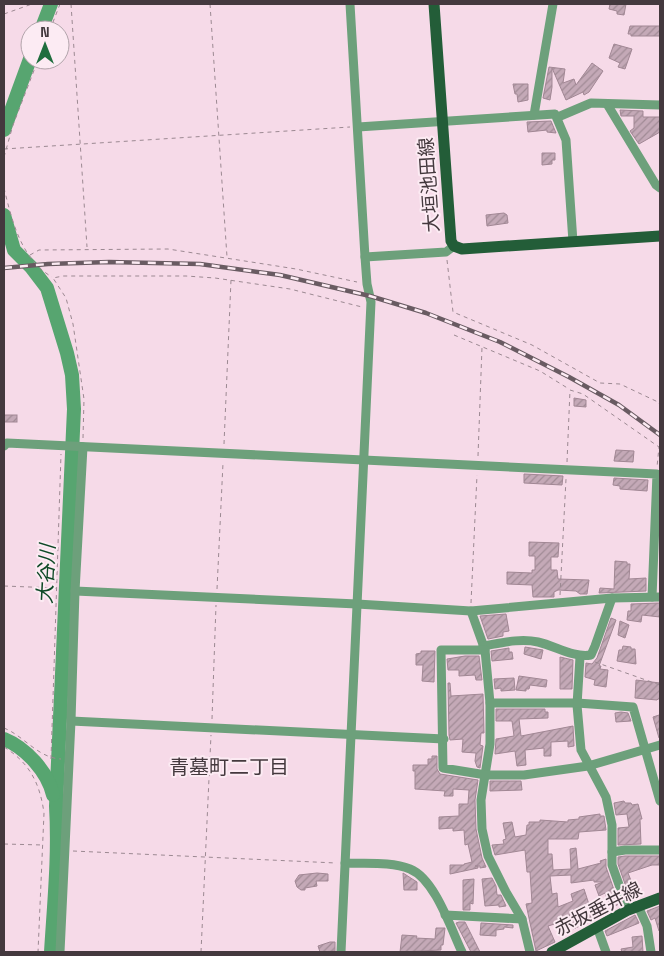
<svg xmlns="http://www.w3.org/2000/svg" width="664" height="956" font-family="'Space Grotesk','Noto Sans JP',sans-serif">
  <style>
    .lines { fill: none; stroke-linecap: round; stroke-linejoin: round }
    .river { stroke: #57a570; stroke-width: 14 }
    .building { fill: url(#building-hatch); stroke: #a18794 }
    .path { stroke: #9c8992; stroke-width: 1; stroke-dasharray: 4 4; stroke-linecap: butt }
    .minor { stroke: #6da07b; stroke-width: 9 }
    .major { stroke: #235d38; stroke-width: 11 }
    .rail-casing { stroke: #695b62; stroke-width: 4.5 }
    .rail { stroke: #fcebf3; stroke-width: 2.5; stroke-dasharray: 8; stroke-linecap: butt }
    .labels { text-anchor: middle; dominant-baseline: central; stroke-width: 4; stroke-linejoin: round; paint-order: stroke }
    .street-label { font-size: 19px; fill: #44393e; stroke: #fcebf3 }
    .water-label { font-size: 20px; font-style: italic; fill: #0d4926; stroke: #fcebf3 }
    .neighbourhood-label { font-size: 20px; fill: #44393e; stroke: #fcebf3 }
  </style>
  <defs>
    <pattern id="building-hatch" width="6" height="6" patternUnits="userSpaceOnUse" patternTransform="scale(1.25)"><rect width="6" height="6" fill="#c4a9b7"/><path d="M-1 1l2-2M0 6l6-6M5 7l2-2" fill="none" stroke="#a18b96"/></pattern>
  </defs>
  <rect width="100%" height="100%" fill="#f6dae8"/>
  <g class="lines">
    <g class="river">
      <path d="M41 30 51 4"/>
      <path d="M4 130 30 59"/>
      <path d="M4 215 14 250 31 267 47 288 67 353 72 375 74 409 56 806C59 855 54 903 51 952"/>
      <path d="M4 739C26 748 48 772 53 795"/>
    </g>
  </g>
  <g class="building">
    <path d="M610 4H626L624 15 617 14V11L609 9Z"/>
    <path d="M630 26H660V36H631V34H628Z"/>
    <path d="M614 44 632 49 625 69 618 67 620 63 609 58Z"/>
    <path d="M592 63 603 71 589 92 584 95 583 92 566 100 552 68V87L550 100 543 98 549 67 565 69 563 83 574 79 576 85Z"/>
    <path d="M513 84H528V100L518 102 517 94H515Z"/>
    <path d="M620 110 643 111V117H660V132L639 144 630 131 634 128V116H621Z"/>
    <path d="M551 121 556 133 547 132V130L528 132 527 122Z"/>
    <path d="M542 153H555V160H552V164L542 165Z"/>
    <path d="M504 213 507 215 508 223 487 226 486 215Z"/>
    <path d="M574 398 586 400V407L574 406Z"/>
    <rect x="4" y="415" width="13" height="7"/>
    <path d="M616 450 634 451 633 462 614 461Z"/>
    <path d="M524 474 563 476 562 485 524 483Z"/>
    <path d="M614 478 648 480 647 491 620 489V486L613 485Z"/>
    <path d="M529 542 559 543 558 557H551V570H557L558 579 589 580 587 594H580L576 591 558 590 554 592V597H533L532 585 507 584V572L532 573V570H535V556H529Z"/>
    <path d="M615 561 627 562V564H630L629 579 646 578V591L599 593 600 588 614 589Z"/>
    <path d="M660 603V617L642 615 641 622 627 620 628 611H631V604Z"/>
    <path d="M506 614 509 631 503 632V636L488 639 480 616Z"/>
    <path d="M611 618 616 620 599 666H601L600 669 608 670 606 687 594 685 595 680 585 677 586 663 592 664 597 658Z"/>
    <path d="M620 621 629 625 625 638 618 635Z"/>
    <path d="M623 646 631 647V649H635L636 664 617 661 619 650H622Z"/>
    <path d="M525 647 543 650 541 659 524 654Z"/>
    <path d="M509 648V652H512L513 659 492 661 491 651Z"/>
    <path d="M421 651H435L434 682 422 681 423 665H416V654L421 653Z"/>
    <path d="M465 656H479L482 680H476L475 675 459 676V670H448L447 659Z"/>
    <path d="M560 657 573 660 572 689H560Z"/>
    <path d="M519 676 547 680 546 687 530 685 529 689H526V691L516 690Z"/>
    <path d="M514 678 515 690 501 691V688L495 689 494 679Z"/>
    <path d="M636 680 660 683V699H658L657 700 635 698Z"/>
    <path d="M448 683H450L451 696 483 694 484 733H481L480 745 483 746 480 768 477 767 475 761 476 753 462 752 463 739 450 740 449 735Z"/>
    <path d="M496 709H545V712H548V718L519 719 521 736 573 726 574 746 568 747V741L551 742V756H544V748L525 750 526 765 517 766 515 751 495 754 496 739 514 736 512 721H496Z"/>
    <path d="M621 712 628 713 631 721 616 722 615 713Z"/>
    <path d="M659 715 660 738H659L653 717Z"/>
    <path d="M432 756H437V769L440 774 478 780 475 800 476 829 482 858 486 867 480 868V866H475H478V868L450 874V865H464V864L472 862 468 844 465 845 464 830 453 831V828L439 829V817L459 816V804H468L469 790 453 789V796H444L445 791 415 789V771H413V765H428V759H432Z"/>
    <path d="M490 781H521L522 790 490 791Z"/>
    <path d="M624 801 625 803H631L632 805 638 804 642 819H640L641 844 618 845V828L629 827 627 814 616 815 614 803Z"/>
    <path d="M600 814V816H604L606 830 579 832 578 839H548V854H552L553 870 571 869 570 849 576 848 578 869 601 863 600 861 606 859V867L619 904 611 908 605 893 599 896 595 885 603 882H594V880L571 883V875L550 876 552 894 557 893 558 907 573 901 571 894 584 889 594 920 573 929 568 920 548 926 555 942 536 951 526 904 532 903 530 872H527L525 850 495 855 492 845 504 844 503 840 506 839 503 823 512 822 515 837 526 835 527 825H529V822H540V820L568 822V820L579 819V817Z"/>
    <path d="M625 856H660V865H652L628 873 634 888 630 889 634 900 631 901 618 864V857Z"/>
    <path d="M317 873 328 874V881H316L317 886 305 888V890H301L297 887 295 881 299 875Z"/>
    <path d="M403 873 417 882V890H404Z"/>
    <path d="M492 878 496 886 497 895H501L506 906 499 907V905L485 906 482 879Z"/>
    <path d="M474 879 473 904 470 903V910H463V880Z"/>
    <path d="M660 906V931H659L655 918 651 920 647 911Z"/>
    <path d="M635 915 639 923 607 936 605 931Z"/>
    <path d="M459 922H465L480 952H471L456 923Z"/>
    <path d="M481 923 513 925V928L504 927V929L496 930V936L480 935Z"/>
    <path d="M436 928H445L443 945H441V950L400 952 402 935 417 936 416 938 435 939Z"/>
    <path d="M642 936 643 952H622L621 949 633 947 632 937Z"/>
    <path d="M330 942H335V951L320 952 318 946Z"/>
  </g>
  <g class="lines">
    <g class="path">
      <path d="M71 4 87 247"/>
      <path d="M210 4 227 257"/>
      <path d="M4 14 32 4"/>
      <path d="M50 30 60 4"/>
      <path d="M4 149 350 127"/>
      <path d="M4 157 13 125 38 60"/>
      <path d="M4 188C12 221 21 259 52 277"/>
      <path d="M30 255 39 250 168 249 296 269 357 282"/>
      <path d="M447 260 453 312 532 345 600 383 620 384 658 402 660 405"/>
      <path d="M454 335 540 371 569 389"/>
      <path d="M83 438 84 399 73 324 66 298 53 278 63 276H186L215 278 290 289 362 307"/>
      <path d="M224 444 231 280"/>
      <path d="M478 456 482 347"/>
      <path d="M567 462 570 390 583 394 659 447 657 467"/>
      <path d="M4 586 56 588"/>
      <path d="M217 589 223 463"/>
      <path d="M560 595 566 479"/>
      <path d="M471 603 477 475"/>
      <path d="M595 662 660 685"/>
      <path d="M212 719 216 605"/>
      <path d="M4 728C24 736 38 758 61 759"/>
      <path d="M4 747C30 763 40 784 44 813L38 952"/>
      <path d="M51 759 61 454"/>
      <path d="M4 844 43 845"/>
      <path d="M73 851 336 863"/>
      <path d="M201 952 211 735"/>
    </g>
    <g class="minor">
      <path d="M607 104 656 185 660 188"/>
      <path d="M534 115 553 4"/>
      <path d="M558 117 591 103 660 105"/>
      <path d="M358 127 555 114 566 140 573 242"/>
      <path d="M365 257 446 252 454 246"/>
      <path d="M4 446 7 443 657 474 652 597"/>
      <path d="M75 591 357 604 471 611 612 598 660 597"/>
      <path d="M471 611 485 650 490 703V744L481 800 482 829 488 856 506 892 522 919 530 952"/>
      <path d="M483 646C501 643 520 638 538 642 556 646 573 658 591 655L595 646 612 598"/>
      <path d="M485 650H441L443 768 486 775H524L588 766 660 745"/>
      <path d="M580 657 577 705 581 750 606 797 612 825V865L628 910"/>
      <path d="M490 703H577L633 707 660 801"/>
      <path d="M71 721 444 739"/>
      <path d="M612 852 625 850H660"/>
      <path d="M345 863C365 864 391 861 410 869 435 879 451 929 462 952"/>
      <path d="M638 906 647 926 651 952"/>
      <path d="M445 915 522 919"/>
      <path d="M597 927 606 952"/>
      <path d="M60 952 71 721 75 591 83 447"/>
      <path d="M341 952 371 302 367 284 365 257 350 4"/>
    </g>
    <g class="major">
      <path d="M434 4 451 241 454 246 462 249 660 236"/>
      <path d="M552 952 628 910 660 898"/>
    </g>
    <defs>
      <path id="rail" d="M4 268 48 264 109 262 200 264 280 275 370 296 426 313 500 342 569 377 619 405 660 435"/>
    </defs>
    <use href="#rail" class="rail-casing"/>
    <use href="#rail" class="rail"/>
  </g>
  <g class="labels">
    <g class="street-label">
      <text transform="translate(429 185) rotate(-94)">大垣池田線</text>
      <text transform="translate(598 909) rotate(-27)">赤坂垂井線</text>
    </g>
    <g class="water-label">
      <text transform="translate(46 574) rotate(-87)">大谷川</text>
    </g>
    <g class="neighbourhood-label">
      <text x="229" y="767">青墓町二丁目</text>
    </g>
  </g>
  <rect width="664" height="956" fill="none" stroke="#44393e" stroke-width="10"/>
  <g transform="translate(45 45)"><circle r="24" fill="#fcebf3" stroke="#b2a4ab"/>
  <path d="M0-4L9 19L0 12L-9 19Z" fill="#1f6e3e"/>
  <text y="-8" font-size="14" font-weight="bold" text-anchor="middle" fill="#44393e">N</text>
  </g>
</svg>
